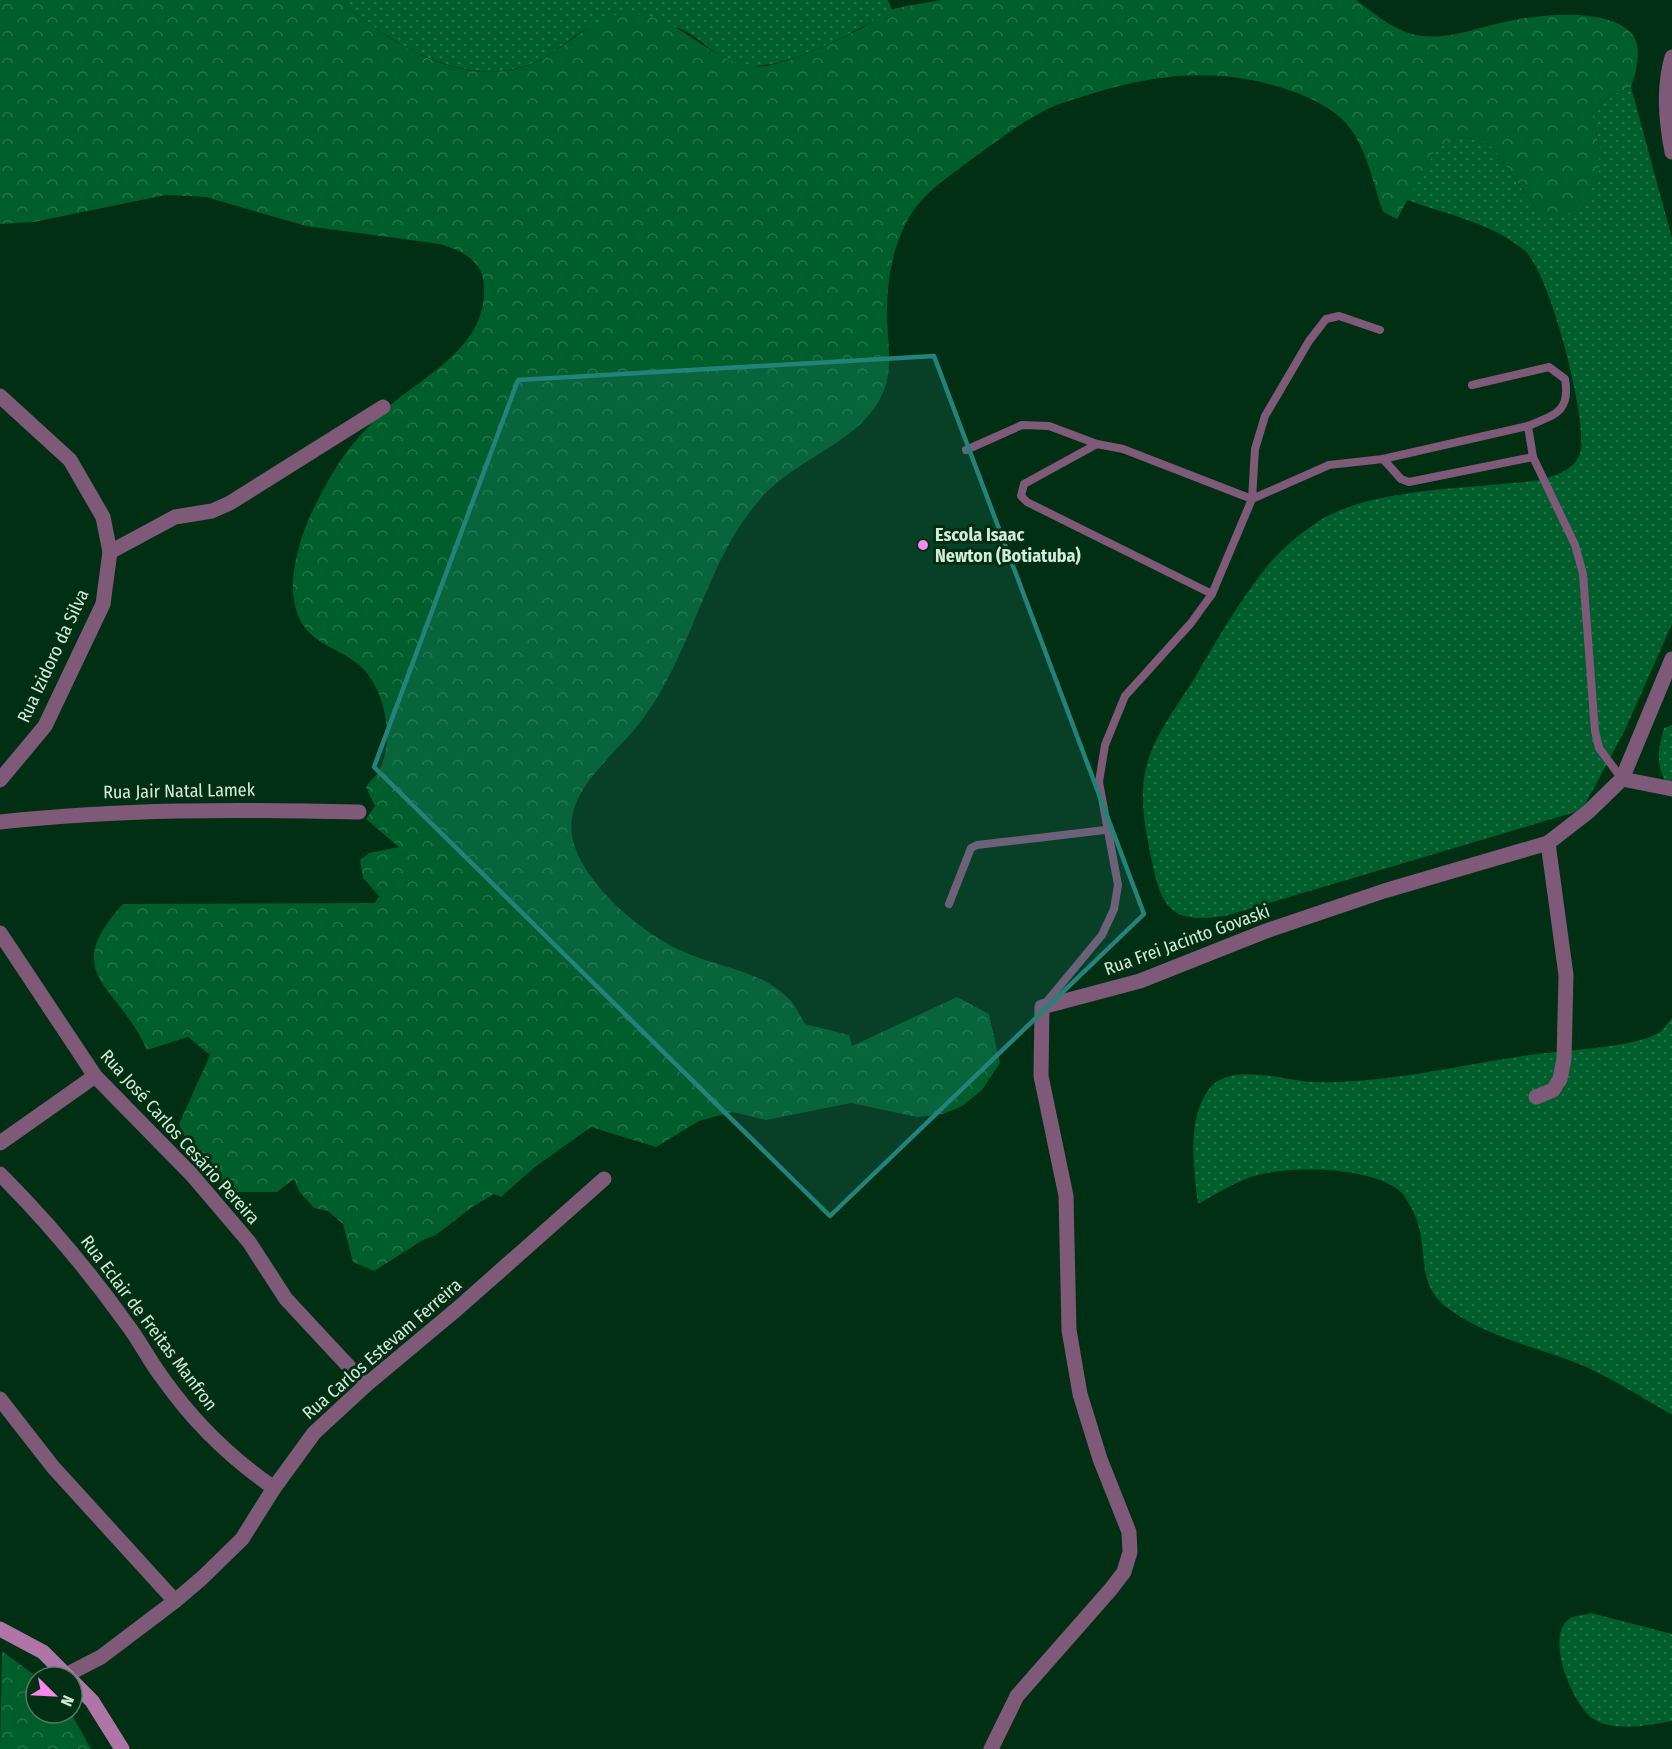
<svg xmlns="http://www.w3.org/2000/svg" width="1672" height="1749" font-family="'Fira Sans Condensed',sans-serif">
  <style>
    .grass { fill: url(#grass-dots) }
    .forest { fill: url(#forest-crowns) }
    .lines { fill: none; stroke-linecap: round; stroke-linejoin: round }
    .lane { stroke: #7e5978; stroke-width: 8 }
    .street { stroke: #7e5978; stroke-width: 15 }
    .secondary { stroke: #b075a7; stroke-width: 15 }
    .marked { fill: #238279; fill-opacity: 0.2; stroke: #238279; stroke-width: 4.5; stroke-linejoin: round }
    .poi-dot { fill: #f888eb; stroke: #002f13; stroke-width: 2 }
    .labels { text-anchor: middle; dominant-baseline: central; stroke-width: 6; stroke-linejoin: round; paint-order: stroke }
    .poi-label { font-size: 18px; font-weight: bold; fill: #d4ebd9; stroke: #002f13; text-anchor: start }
    .street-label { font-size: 18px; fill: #d4ebd9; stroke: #002f13 }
  </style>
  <defs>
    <pattern id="grass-dots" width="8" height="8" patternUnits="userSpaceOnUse" patternTransform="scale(1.5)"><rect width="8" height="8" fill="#005d2c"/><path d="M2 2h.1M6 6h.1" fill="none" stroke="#24744a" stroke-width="1.8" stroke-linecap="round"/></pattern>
    <pattern id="forest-crowns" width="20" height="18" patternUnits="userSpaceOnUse" patternTransform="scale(1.5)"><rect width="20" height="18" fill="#005d2c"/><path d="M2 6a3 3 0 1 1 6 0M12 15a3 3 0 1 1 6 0" fill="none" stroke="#24744a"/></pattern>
  </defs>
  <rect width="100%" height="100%" fill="#002f13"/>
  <g class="grass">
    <path d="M339 0H888L892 10C856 31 778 76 737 64 714 57 700 36 679 28 672 25 606 23 597 25 582 27 559 50 544 58 472 96 394 46 339 0Z"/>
    <path d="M1631 87 1672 238V624L1625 730 1582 810 1225 916C1182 922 1164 917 1154 871 1147 838 1139 806 1145 772 1151 741 1174 710 1191 684 1214 645 1237 604 1265 569 1280 550 1299 534 1319 521 1372 487 1477 489 1541 480 1556 475 1575 470 1580 453 1589 421 1549 270 1524 250 1492 223 1445 214 1407 200L1433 154 1447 141 1461 137 1483 140 1494 149 1543 219 1600 150 1592 114 1610 96Z"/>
    <path d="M1672 725V794C1656 768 1656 756 1664 728Z"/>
    <path d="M1672 1018V1415C1643 1398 1615 1380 1584 1366 1541 1348 1489 1338 1450 1310 1416 1286 1428 1257 1418 1224 1416 1216 1407 1198 1401 1192 1372 1166 1286 1165 1251 1177 1233 1183 1215 1195 1198 1204 1194 1169 1186 1120 1209 1089 1229 1061 1285 1081 1314 1082 1387 1084 1458 1065 1530 1055 1562 1050 1635 1048 1660 1032 1664 1029 1668 1022 1672 1018Z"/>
    <path d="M1591 1613 1672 1634V1721C1650 1725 1616 1732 1595 1720 1573 1707 1544 1637 1569 1619 1574 1615 1585 1615 1591 1613Z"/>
  </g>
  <g class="forest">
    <path d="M0 0H339C393 46 473 97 544 58 568 45 595 16 623 14 683 10 712 72 765 66 790 63 839 40 862 28 872 22 882 13 893 9 909 5 926 3 942 0H1356C1376 15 1398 34 1424 36 1452 39 1482 26 1509 21 1541 14 1609 7 1632 34 1643 47 1636 73 1631 87L1610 96 1592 114 1600 150 1599 170 1589 196 1576 212 1543 219 1494 149 1483 140 1461 137 1447 141 1433 154 1397 219 1383 212C1373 183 1366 145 1345 122 1327 103 1297 92 1272 85 1211 68 1154 75 1094 93 1076 99 1057 103 1040 113 1016 126 994 143 972 159 953 174 931 187 916 207 893 239 887 277 887 316 888 351 896 380 873 410 846 446 794 462 763 496 705 559 694 652 642 720 617 754 558 794 574 844 587 887 642 933 682 951 716 967 760 970 787 997 795 1004 800 1016 805 1024L849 1035 852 1046 957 997 989 1014 1000 1063 982 1090 962 1106 943 1114 917 1117 851 1103 766 1120 732 1112 699 1121 656 1147 591 1127 535 1167 501 1197 494 1194 472 1207 436 1235 423 1240 374 1271 353 1262 343 1224 328 1211 314 1208 299 1191 294 1179 277 1192H231L197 1167 179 1124 210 1055 188 1037 147 1050C118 984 58 975 123 904L375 903 379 896 363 878 360 860 369 853 399 847 366 819 375 806 366 787C370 781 377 775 380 769 395 737 385 687 358 664 342 651 319 645 306 629 281 598 297 544 312 512 324 487 339 459 358 438 369 426 380 413 393 403 431 372 486 344 484 288 484 261 463 251 440 244L306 226 206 197 166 195 34 222 0 224Z"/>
    <path d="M2 1651 37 1677 36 1713H71L91 1749H0Z"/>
  </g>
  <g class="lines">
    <g class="lane">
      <path d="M1472 385 1549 367 1565 379C1571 412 1554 415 1528 426L1533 457 1575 545 1583 574 1595 731 1599 748 1622 779"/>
      <path d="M966 450 1022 425 1049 426 1097 444"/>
      <path d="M1383 459 1401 479 1409 482 1533 457"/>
      <path d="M1212 594 1027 502 1021 496 1024 484 1097 444 1123 449 1252 499 1329 465 1383 459 1528 426"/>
      <path d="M949 904 971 848 977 845 1105 830"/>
      <path d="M1044 1005 1102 935 1114 909 1118 885 1099 782 1105 745 1125 696 1191 623 1212 594 1252 499 1255 449 1265 416 1309 341 1326 319 1339 316 1380 330"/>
    </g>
    <g class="street">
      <path d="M1672 57C1663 89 1666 120 1672 152"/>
      <path d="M0 396 70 460 103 517 110 552 103 604 45 726 0 780"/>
      <path d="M110 552 175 517 212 511 230 503 383 407"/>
      <path d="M1622 779 1672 789"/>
      <path d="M0 822C120 809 238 809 359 812"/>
      <path d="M0 933 95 1076 192 1175 249 1242 286 1299 366 1385"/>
      <path d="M1536 1097 1553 1090 1560 1079 1564 1059 1566 975 1548 843"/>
      <path d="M0 1143 95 1076"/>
      <path d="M0 1174C46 1220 88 1270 126 1323 140 1341 150 1362 164 1380 193 1421 232 1459 274 1488"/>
      <path d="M0 1399 53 1467 175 1601"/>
      <path d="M66 1675 101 1657 175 1601 202 1578 242 1539 274 1488 314 1433 366 1385 457 1309 604 1179"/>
      <path d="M991 1749 1017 1696 1111 1589 1124 1572 1130 1552 1129 1532 1100 1459 1080 1394 1069 1330 1066 1196 1041 1076 1042 1007 1140 981 1266 931 1384 891 1548 843 1588 812 1622 779 1672 659"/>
    </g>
    <g class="secondary">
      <path d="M0 1629 43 1652 68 1677"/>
      <path d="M72 1681 92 1701 122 1749"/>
    </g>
  </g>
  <path class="marked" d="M934 356 1144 914 830 1216 374 767 518 380Z"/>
  <circle class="poi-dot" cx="923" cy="545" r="6"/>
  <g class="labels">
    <g class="poi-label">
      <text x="935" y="535">Escola Isaac<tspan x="935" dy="21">Newton (Botiatuba)</tspan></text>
    </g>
    <g class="street-label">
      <text transform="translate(53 656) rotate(-65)">Rua Izidoro da Silva</text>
      <text transform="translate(179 791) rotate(-1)">Rua Jair Natal Lamek</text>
      <text transform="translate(1187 940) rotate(-20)">Rua Frei Jacinto Govaski</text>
      <text transform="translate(180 1137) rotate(48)">Rua José Carlos Cesário Pereira</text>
      <text transform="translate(149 1323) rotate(53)">Rua Eclair de Freitas Manfron</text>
      <text transform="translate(382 1349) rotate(-41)">Rua Carlos Estevam Ferreira</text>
    </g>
  </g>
  <g transform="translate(54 1695) rotate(114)"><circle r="28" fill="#002f13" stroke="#557a62" stroke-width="1.5"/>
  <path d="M0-4.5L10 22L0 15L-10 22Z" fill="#f888eb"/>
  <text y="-9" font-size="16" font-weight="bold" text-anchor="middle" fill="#d4ebd9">N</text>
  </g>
</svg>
